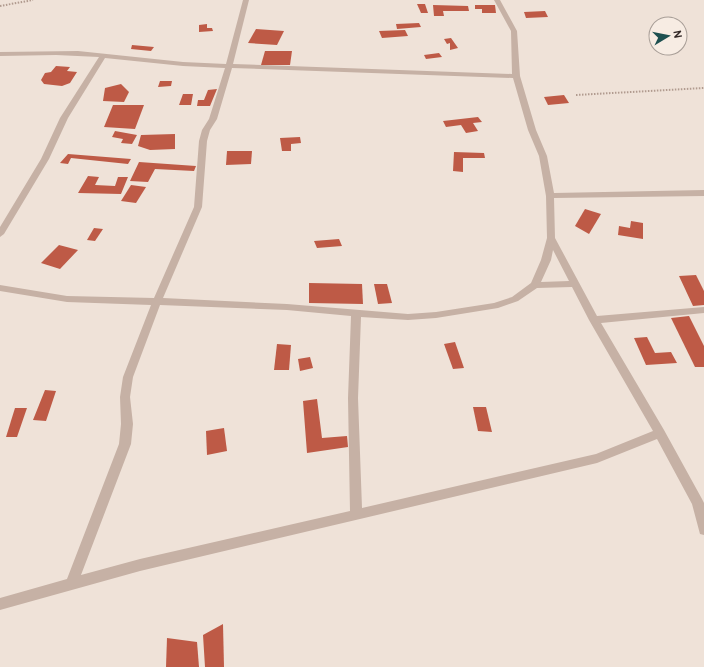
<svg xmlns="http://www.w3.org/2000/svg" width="704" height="667" font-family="Overpass,sans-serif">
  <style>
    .building { fill: #be5a46 }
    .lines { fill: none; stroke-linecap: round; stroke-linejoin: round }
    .path { stroke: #b19b8f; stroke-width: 2; stroke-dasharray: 1.5 1.5; stroke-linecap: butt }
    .street { fill: #c6b1a5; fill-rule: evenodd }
  </style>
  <rect width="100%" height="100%" fill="#efe2d8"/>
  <g class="building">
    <path d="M417 4H425L428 13H421Z"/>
    <path d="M433 5 468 6 469 11H443L444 16H434Z"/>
    <path d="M475 5H495L496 13H482V9H475Z"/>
    <path d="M545 11 548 17 526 18 524 12Z"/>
    <path d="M419 23 421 27 397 29 396 24Z"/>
    <path d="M207 24V28H212L213 31 199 32V25Z"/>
    <path d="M256 29 284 31 277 45 248 43Z"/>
    <path d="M405 30 408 36 382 38 379 31Z"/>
    <path d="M451 38 458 48 450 50V43L447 44 444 39Z"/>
    <path d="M132 45 154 47 151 51 131 49Z"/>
    <path d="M265 51H292L290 65H261Z"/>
    <path d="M439 53 442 57 426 59 424 55Z"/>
    <path d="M56 66 70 67 67 71 77 72 70 83 62 86 44 84 41 80 45 73 51 72Z"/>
    <path d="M160 81H172L171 86 158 87Z"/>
    <path d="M121 84 129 92 124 102 103 101 105 88Z"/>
    <path d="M217 89 210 106H197L198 100H204L208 90Z"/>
    <path d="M183 94H193L191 105H179Z"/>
    <path d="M564 95 569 103 548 105 544 97Z"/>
    <path d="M113 105H144L135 129 104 127Z"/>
    <path d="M478 117 482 122 473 123 478 131 466 133 461 125 446 127 443 121Z"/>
    <path d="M115 131 137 135 132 144 121 143 123 139 112 137Z"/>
    <path d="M175 134V149L150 150 138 146 141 135Z"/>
    <path d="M300 137 301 143 291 144V151H282L280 138Z"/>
    <path d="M227 151H252L251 164 226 165Z"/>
    <path d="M454 152 484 153 485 158H463V172L453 171Z"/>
    <path d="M68 154 131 159 128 164 71 158 68 164 60 163Z"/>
    <path d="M139 162 196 166 194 171 155 169 148 182 130 181Z"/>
    <path d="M88 176 99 177 95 185 115 186 118 177H128L121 194 78 193Z"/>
    <path d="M131 185 146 187 136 203 121 201Z"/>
    <path d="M585 209 601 214 589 234 575 226Z"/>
    <path d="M631 221 643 223V239L618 235 619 226 630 228Z"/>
    <path d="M94 228 103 229 95 241 87 240Z"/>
    <path d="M339 239 342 246 317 248 314 241Z"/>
    <path d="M59 245 78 250 60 269 41 263Z"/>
    <path d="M696 275 704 291V305L693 306 679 276Z"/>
    <path d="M309 283 362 284 363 304 309 303Z"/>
    <path d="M374 284H387L392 303 378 304Z"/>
    <path d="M689 316 704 346V367H695L671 318Z"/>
    <path d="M647 337 655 353 671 352 677 363 646 365 634 338Z"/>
    <path d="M455 342 464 368 453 369 444 344Z"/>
    <path d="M277 344 291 345 289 370H274Z"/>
    <path d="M310 357 313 368 300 371 298 359Z"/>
    <path d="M45 390 56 391 46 421 33 420Z"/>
    <path d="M317 399 322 438 347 436 348 447 307 453 303 401Z"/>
    <path d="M473 407H486L492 432 478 431Z"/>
    <path d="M15 408H27L17 437H6Z"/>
    <path d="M224 428 227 451 207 455 206 431Z"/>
    <path d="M223 624 224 667H205L203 635Z"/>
    <path d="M167 638 197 642 199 667H166Z"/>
  </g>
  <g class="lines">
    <g class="path">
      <path d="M0 6 33 0"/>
      <path d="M576 95 704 88"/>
    </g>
    <path class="street" d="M243 0H249L233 64 512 74 511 31 494 0H500L517 31 520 76 536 130 547 156 554 193 704 190V196L554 198 555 238 597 316 704 307V313L601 323 664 430 702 499 704 503V535L700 534 692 504 657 439 597 463 140 571 0 610V598L67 579 119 444 121 424 120 397 123 377 151 305 67 302 0 291V285L67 296 154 298 194 207 199 141 202 130 209 119 225 68 183 66 105 58 68 118 49 159 4 234 0 237V227L41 159 60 118 99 57 56 55 0 56V52L78 51 183 62 226 64ZM232 68 513 78 528 130 539 156 546 196 547 238 541 260 531 283 512 297 494 303 436 312 408 314 287 304 163 298 202 207 207 141 210 130 217 119ZM553 250 569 281 541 282 551 260ZM572 287 589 320 653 431 596 454 362 508 358 398 361 317 408 320 436 318 498 308 518 301 537 288ZM160 305 287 310 351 316 348 398 350 511 140 559 81 575 131 444 133 424 130 397 133 377Z"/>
  </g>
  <g transform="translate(668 36) rotate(80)"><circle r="19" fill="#f7ece3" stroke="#a89e97"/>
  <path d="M0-3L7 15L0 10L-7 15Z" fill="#1e5050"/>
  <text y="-6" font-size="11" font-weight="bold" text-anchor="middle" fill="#322826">N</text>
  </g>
</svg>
